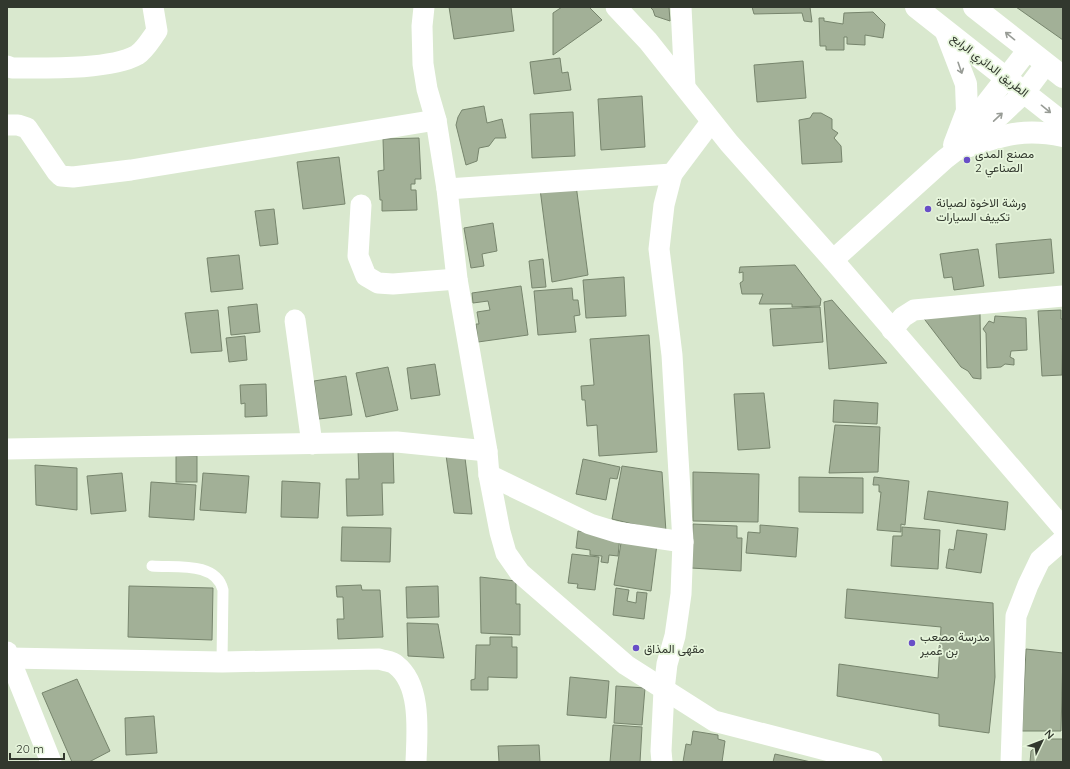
<svg xmlns="http://www.w3.org/2000/svg" width="1070" height="769" font-family="Quicksand,Vazirmatn,sans-serif">
  <style>
    .building { fill: #a2b097; stroke: #77856d }
    .lines { fill: none; stroke-linecap: round; stroke-linejoin: round }
    .lane { stroke: #fff; stroke-width: 11 }
    .street { stroke: #fff; stroke-width: 21 }
    .primary { stroke: #fff; stroke-width: 22 }
    .oneway { stroke: #989c96 }
    .poi-dot { fill: #684ec7; stroke: #e6f5db; stroke-width: 1.5 }
    .labels { text-anchor: middle; dominant-baseline: central; stroke-width: 3.5; stroke-linejoin: round; paint-order: stroke }
    .street-label { font-size: 12px; fill: #32382e; stroke: #e6f5db }
    .poi-label { font-size: 12px; fill: #32382e; stroke: #e6f5db; text-anchor: start }
  </style>
  <rect width="100%" height="100%" fill="#d9e8ce"/>
  <g class="building">
    <path d="M449 7H511L514 31 454 39Z"/>
    <path d="M562 7H589L602 20 553 55V13Z"/>
    <path d="M650 7H669L670 21 655 16 653 10Z"/>
    <path d="M752 7H810L812 22 804 21 802 13 754 14Z"/>
    <path d="M1016 7H1063V40Z"/>
    <path d="M873 12 885 24 883 38 865 35V45L847 44V37H844V50H826V46H820L819 18H824V21L843 24 844 13Z"/>
    <path d="M560 58 562 73 568 72 571 90 534 94 530 62Z"/>
    <path d="M803 61 806 98 757 102 754 65Z"/>
    <path d="M642 96 645 147 601 150 598 99Z"/>
    <path d="M484 106 487 123 502 119 506 138H495L489 146 479 148 477 161 466 165 456 125 458 117 462 110Z"/>
    <path d="M573 112 575 156 532 158 530 114Z"/>
    <path d="M813 113H821L832 119V129L838 133 834 138 841 146 842 162 802 164 799 120 810 118Z"/>
    <path d="M419 138 421 179H415V184H411V190H416L417 210 382 211V200H380L378 171 384 170 383 139Z"/>
    <path d="M339 157 345 204 303 209 297 162Z"/>
    <path d="M576 185 588 275 552 282 540 189Z"/>
    <path d="M274 209 278 244 260 246 255 211Z"/>
    <path d="M493 223 497 251 482 254 484 266 471 268 464 228Z"/>
    <path d="M1051 239 1054 273 999 278 996 244Z"/>
    <path d="M978 249 984 286 954 290 952 277 944 278 940 254Z"/>
    <path d="M239 255 243 289 211 292 207 258Z"/>
    <path d="M543 259 546 287 532 288 529 261Z"/>
    <path d="M795 265 821 299 820 306 792 307V304H759L763 294H742L740 283 743 281V272L739 273 740 267Z"/>
    <path d="M624 277 626 316 586 318 583 280Z"/>
    <path d="M521 286 528 335 478 342 476 324H479L477 312 490 310 488 301 473 303 472 293Z"/>
    <path d="M572 288 573 300H578L580 315 574 316 576 332 538 335 534 291Z"/>
    <path d="M832 300 859 331 887 363 829 369 824 302Z"/>
    <path d="M257 304 260 332 231 335 228 307Z"/>
    <path d="M820 307 823 342 773 346 770 309Z"/>
    <path d="M218 310 222 351 191 353 185 313Z"/>
    <path d="M1061 310V319H1063L1062 375 1042 376 1038 311Z"/>
    <path d="M980 313 981 379 973 378 968 371 961 367 922 316Z"/>
    <path d="M995 316 1026 318 1027 350 1011 351 1010 357 1014 359V365L1005 364 1001 367 987 368 986 333 983 329 989 321 994 323Z"/>
    <path d="M649 335 657 452 599 456 597 425 587 426 585 400H582L581 386 594 385 590 339Z"/>
    <path d="M245 336 247 360 229 362 226 338Z"/>
    <path d="M435 364 440 395 411 399 407 368Z"/>
    <path d="M388 367 398 410 366 417 356 373Z"/>
    <path d="M346 376 352 415 319 419 314 381Z"/>
    <path d="M266 384 267 416 245 417V403L241 404 240 385Z"/>
    <path d="M764 393 770 448 738 450 734 394Z"/>
    <path d="M834 400 878 403 877 424 833 422Z"/>
    <path d="M835 425 880 427 878 472 829 473Z"/>
    <path d="M445 448 464 450 472 514 454 513Z"/>
    <path d="M393 449 394 483H382L383 515 347 516 346 479H359L358 450Z"/>
    <rect x="176" y="456" width="21" height="26"/>
    <path d="M583 459 620 467 617 479 610 478 606 500 576 494Z"/>
    <path d="M35 465 77 468V510L36 505Z"/>
    <path d="M622 466 662 472 666 532 612 519Z"/>
    <path d="M693 472 759 474 758 522 693 521Z"/>
    <path d="M122 473 126 511 91 514 87 476Z"/>
    <path d="M203 473 249 476 246 513 200 510Z"/>
    <path d="M799 477 863 478V513L799 512Z"/>
    <path d="M874 477 909 481 905 525 901 524V532L877 530 881 492H879V485H873Z"/>
    <path d="M282 481 320 483 318 518 281 517Z"/>
    <path d="M151 482 196 485 194 520 149 517Z"/>
    <path d="M928 491 1008 502 1005 530 924 519Z"/>
    <path d="M693 524 737 526V538H742L741 571 691 568Z"/>
    <path d="M760 525 798 528 796 557 746 553 748 532 760 533Z"/>
    <path d="M342 527 391 528 390 562 341 561Z"/>
    <path d="M902 527 940 530 938 569 891 566 893 536H902Z"/>
    <path d="M957 530 987 534 981 573 946 568 949 549 954 550Z"/>
    <path d="M578 531 620 536 618 556 609 555 608 563 601 562 602 556 590 555V550L576 548Z"/>
    <path d="M622 537 657 544 651 591 614 585Z"/>
    <path d="M572 554 599 557 595 590 577 588 578 584 568 583Z"/>
    <path d="M480 577 516 581V604H520V635L481 633Z"/>
    <path d="M361 585 362 590H380L383 637 338 639 337 619H344L343 597H337L336 586Z"/>
    <path d="M129 586 213 588 212 640 128 637Z"/>
    <path d="M438 586 439 617 407 618 406 587Z"/>
    <path d="M616 588 629 590 627 601 636 603 637 592 647 593 644 619 613 615Z"/>
    <path d="M847 589 993 603 995 677 989 733 939 726V714L837 696 839 664 938 678 941 627 845 618Z"/>
    <path d="M407 623 438 624 444 658 408 656Z"/>
    <path d="M490 637H512V647H517V678L488 677V690H471V680L475 679 476 645H490Z"/>
    <path d="M1026 649 1063 653 1061 731H1022Z"/>
    <path d="M570 677 609 681 606 718 567 715Z"/>
    <path d="M77 679 110 751 89 762H72L42 693Z"/>
    <path d="M616 686 645 688 642 725 614 723Z"/>
    <path d="M154 716 157 753 126 755 125 718Z"/>
    <path d="M613 725 642 727 640 762H610Z"/>
    <path d="M693 731 718 735V739L725 741 722 762H683L686 744 691 745Z"/>
    <path d="M1041 739H1063V762H1030L1031 751 1036 747Z"/>
    <path d="M539 745 540 762H499L498 746Z"/>
    <path d="M775 754 811 762H773Z"/>
  </g>
  <g class="lines">
    <path class="lane" d="M152 566C175 568 216 561 223 590L222 662"/>
    <g class="street">
      <path d="M424 7 422 26 423 64 427 89 436 120 447 189 457 279 487 451 489 475 500 532 506 553 520 573 626 665 714 721 872 762"/>
      <path d="M616 7 648 41 729 143 833 260 1063 528"/>
      <path d="M681 7 685 87"/>
      <path d="M7 66 12 68C43 68 111 70 137 55 145 50 151 39 157 31L153 7"/>
      <path d="M7 125H18L27 128 57 172 61 176 73 177 131 170 436 120"/>
      <path d="M960 137 1027 51"/>
      <path d="M447 189 672 174"/>
      <path d="M361 205 358 256 366 276 378 283 393 284 457 279"/>
      <path d="M833 260 945 159 993 122 1025 92 1046 64"/>
      <path d="M295 320 312 444"/>
      <path d="M892 330 903 317 914 310 1063 296"/>
      <path d="M7 449 397 442 487 451"/>
      <path d="M489 475 590 524 616 532 683 542"/>
      <path d="M7 652 51 762"/>
      <path d="M9 658 222 662 379 659C384 661 392 661 396 665 422 685 417 733 416 762"/>
      <path d="M662 762 661 751 664 690 667 664 675 636 681 594 683 542 672 355 659 249 664 205 672 174 711 122"/>
      <path d="M1011 762 1016 616 1028 585 1040 560 1063 540"/>
    </g>
    <g class="primary">
      <path d="M916 7 1063 123"/>
      <path d="M974 7 1063 77"/>
      <path d="M946 32 966 84 967 111 954 145"/>
      <path d="M959 149C999 137 1020 127 1063 136"/>
    </g>
  </g>
  <defs><path id="oneway-shaft" d="M-6 0H5M1.5-3L5.5 0L1.5 3" fill="none" stroke-width="1.6" stroke-linecap="round" stroke-linejoin="round"/></defs>
  <g class="oneway">
    <use href="#oneway-shaft" transform="translate(1010 36) rotate(-141)"/>
    <use href="#oneway-shaft" transform="translate(960 68) rotate(71)"/>
    <use href="#oneway-shaft" transform="translate(1046 109) rotate(39)"/>
    <use href="#oneway-shaft" transform="translate(998 117) rotate(-43)"/>
  </g>
  <g class="poi-dot">
    <circle cx="967" cy="160" r="4"/>
    <circle cx="928" cy="209" r="4"/>
    <circle cx="912" cy="643" r="4"/>
    <circle cx="636" cy="648" r="4"/>
  </g>
  <g class="labels">
    <g class="street-label">
      <text transform="translate(990 65) rotate(38)">الطريق الدائري الرابع</text>
    </g>
    <g class="poi-label">
      <text x="975" y="153">مصنع المدى<tspan x="975" dy="14">الصناعي 2</tspan></text>
      <text x="936" y="202">ورشة الاخوة لصيانة<tspan x="936" dy="14">تكييف السيارات</tspan></text>
      <text x="920" y="636">مدرسة مصعب<tspan x="920" dy="14">بن عُمير</tspan></text>
      <text x="644" y="648">مقهى المذاق</text>
    </g>
  </g>
  <rect width="1070" height="769" fill="none" stroke="#32382e" stroke-width="16"/>
  <g transform="translate(1042 741) rotate(47)" stroke="#e6f5db" stroke-width="3" paint-order="stroke">
  <path d="M0-3L7 15L0 10L-7 15Z" fill="#32382e"/>
  <text y="-6" font-size="11" font-weight="bold" text-anchor="middle" fill="#32382e">N</text>
  </g>
  <path d="M10 753v6h54v-6" fill="none" stroke="#32382e" stroke-width="2"/>
  <text x="16" y="753" font-size="12" fill="#32382e" stroke="#e6f5db" stroke-width="3" paint-order="stroke">20 m</text>
</svg>
